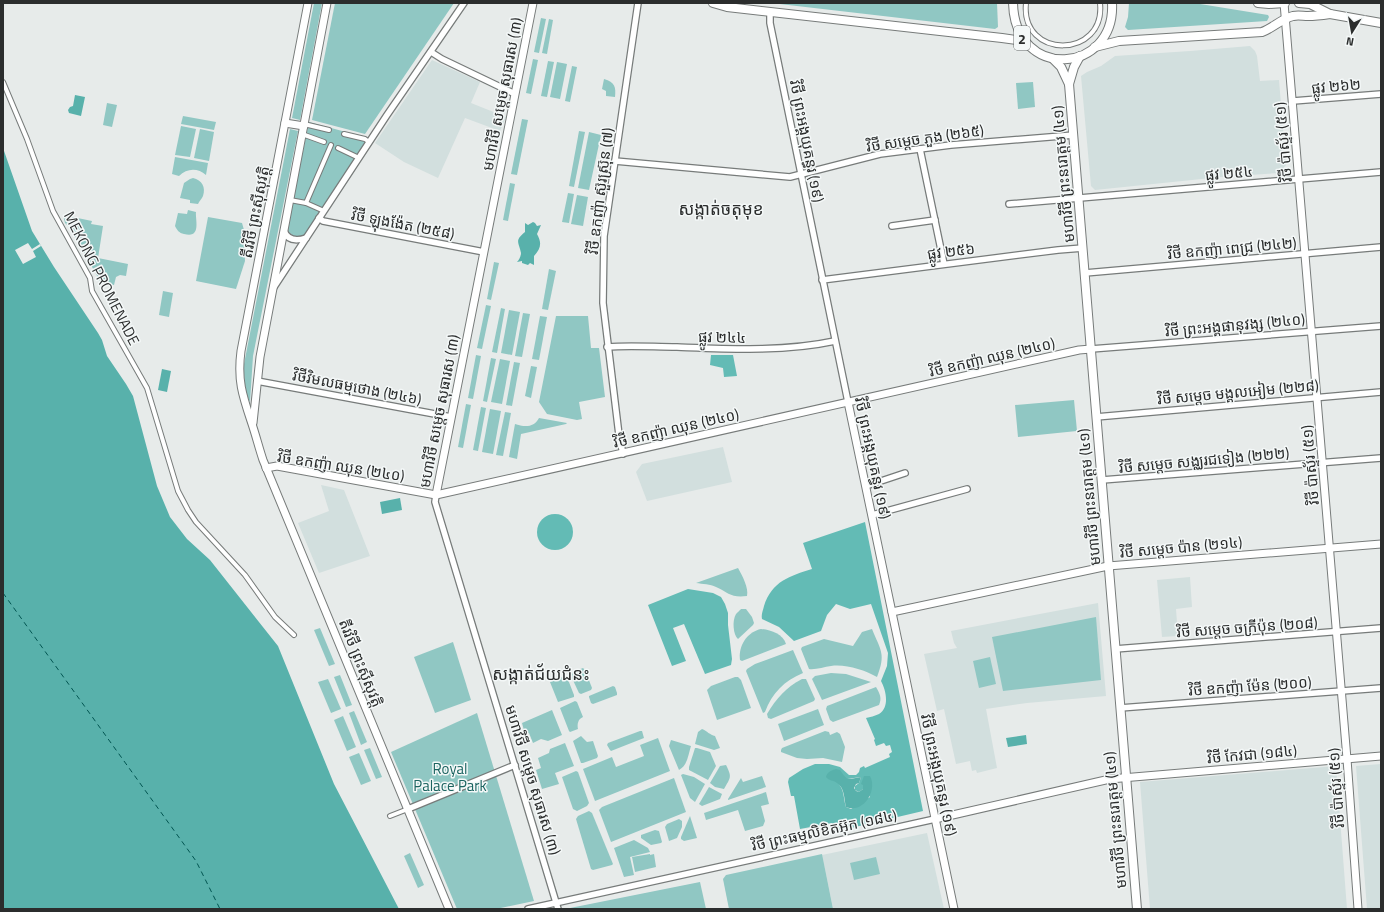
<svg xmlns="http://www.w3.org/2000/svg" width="1384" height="912" font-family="'Titillium Web','Noto Sans Khmer',sans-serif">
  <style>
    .built { fill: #d2dfde }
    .green { fill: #90c7c3 }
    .forest { fill: #63bbb5; fill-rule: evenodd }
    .water { fill: #58b1ab }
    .pier { fill: #e7ebea }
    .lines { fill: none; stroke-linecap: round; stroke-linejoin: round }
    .ferry { stroke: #015551; stroke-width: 1; stroke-dasharray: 5 4; stroke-linecap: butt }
    .pedestrian-casing { stroke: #777b7a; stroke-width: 6 }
    .minor-casing { stroke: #777b7a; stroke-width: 8 }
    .tertiary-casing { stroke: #777b7a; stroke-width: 9 }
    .secondary-casing { stroke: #777b7a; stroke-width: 9 }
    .primary-casing { stroke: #777b7a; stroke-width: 10 }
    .pedestrian { stroke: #fff; stroke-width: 4 }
    .minor { stroke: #fff; stroke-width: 5.5 }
    .tertiary { stroke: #fff; stroke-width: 7 }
    .secondary { stroke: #fff; stroke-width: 7 }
    .primary { stroke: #fff; stroke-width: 8 }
    .labels { text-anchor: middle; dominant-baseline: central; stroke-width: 3; stroke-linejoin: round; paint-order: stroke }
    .shield { fill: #f4f8f8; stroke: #676a6a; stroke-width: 1 }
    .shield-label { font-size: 14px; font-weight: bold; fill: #2b2d2d }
    .street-label { font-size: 15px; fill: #2b2d2d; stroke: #f4f8f8 }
    .park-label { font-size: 15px; fill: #1b6460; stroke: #f4f8f8 }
    .quarter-label { font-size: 17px; fill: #2b2d2d; stroke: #f4f8f8 }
  </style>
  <rect width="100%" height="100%" fill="#e7ebea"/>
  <g class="built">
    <path d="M1250 46 1255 51 1257 56 1260 81 1279 80 1286 165 1279 173 1221 177 1095 190 1091 186 1081 76 1087 72 1101 66 1115 56 1190 51Z"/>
    <path d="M432 60 480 82 471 103 506 117 500 131 465 118 438 178 404 162 375 143Z"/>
    <path d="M723 447 732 482 647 501 636 472 642 464Z"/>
    <path d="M321 485 344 490 370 556 319 573 298 523 329 511Z"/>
    <path d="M1190 577 1192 607 1176 609 1178 636 1162 637 1157 580Z"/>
    <path d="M1098 603 1106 696 1027 703 986 709 997 768 977 773 976 770 972 771 970 761 956 764 944 709 937 711 924 654 957 648 954 643 951 631Z"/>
    <path d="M1381 764V909H1367L1356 766Z"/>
    <path d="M1336 766 1347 909H1150L1140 782Z"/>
    <path d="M927 833 944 909H833L822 855Z"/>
  </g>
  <g class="green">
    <path d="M314 3H322L300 120 292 118Z"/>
    <path d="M335 3H454L365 134 312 120Z"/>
    <path d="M771 3H997L998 27 995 29Z"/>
    <path d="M1129 3H1194L1268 15 1269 17 1267 21 1128 30 1125 27 1128 17Z"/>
    <path d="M541 18 546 19 539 53 534 52Z"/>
    <path d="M549 19 553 20 547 54 542 53Z"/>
    <path d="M533 59 538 60 531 94 526 93Z"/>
    <path d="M548 61 554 62 547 97 541 96Z"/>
    <path d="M557 62 567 64 560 99 550 97Z"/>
    <path d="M572 66 577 67 570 102 565 101Z"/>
    <path d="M604 79C615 82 616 87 615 97L606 96V91L602 89Z"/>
    <path d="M1033 82 1035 107 1018 109 1016 83Z"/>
    <path d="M107 103 117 105 112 127 103 125Z"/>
    <path d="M183 116 216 122 214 130 181 124Z"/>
    <path d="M522 119 528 120 517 175 511 174Z"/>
    <path d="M309 122 368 138 304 236C297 239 291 235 287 230Z"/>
    <path d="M181 126 196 129 190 157 175 155Z"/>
    <path d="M200 129 214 132 209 161 194 158Z"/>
    <path d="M290 129 298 131 253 356 250 402C244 391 244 376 244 364Z"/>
    <path d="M579 131 585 132 574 187 569 186Z"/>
    <path d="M589 132 601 135 589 190 578 188Z"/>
    <path d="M175 157 208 163 206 175C198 168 187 168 179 176L172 174Z"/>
    <path d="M193 178C202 180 206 187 203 196 202 199 199 201 198 204L190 203V200L180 198 184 183 190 179Z"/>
    <path d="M510 183 515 184 508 221 503 220Z"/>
    <path d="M568 193 574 194 569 223 562 222Z"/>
    <path d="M577 195 588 197 583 226 571 224Z"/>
    <path d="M188 210 196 212C195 219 202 239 184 234 179 233 177 230 175 226L178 213 187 214Z"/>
    <path d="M63 215 92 221 91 224 103 226 98 258 128 264 126 276 120 275 116 277 114 285 101 283 71 229 65 223Z"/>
    <path d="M208 217 242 223 244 230 245 261 236 289 196 281Z"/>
    <path d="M494 262 499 263 491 300 487 299Z"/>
    <path d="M549 269 556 271 548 310 542 309Z"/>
    <path d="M163 291 173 293 169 317 159 315Z"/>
    <path d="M486 305 491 306 482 349 477 348Z"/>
    <path d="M501 308 505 309 497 353 492 352Z"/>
    <path d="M509 310 520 312 512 355 501 353Z"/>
    <path d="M523 313 530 314 522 357 515 356Z"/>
    <path d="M540 316 547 317 539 360 532 359Z"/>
    <path d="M556 316H588L591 348H599L605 397 579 402 582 419 577 420 547 414 539 402Z"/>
    <path d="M476 355 481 356 473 399 468 398Z"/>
    <path d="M491 358 496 359 487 402 483 401Z"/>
    <path d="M500 359 510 361 502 404 491 402Z"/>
    <path d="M514 362 520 363 512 406 506 405Z"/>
    <path d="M531 366 537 367 531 398 525 396Z"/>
    <path d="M1074 400 1077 431 1018 437 1015 405Z"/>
    <path d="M466 404 471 405 463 448 458 447Z"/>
    <path d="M481 407 486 408 478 451 473 450Z"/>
    <path d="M490 409 501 411 493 454 482 452Z"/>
    <path d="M505 412 511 413 503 456 496 455Z"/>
    <path d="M539 418 567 423 566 424 521 434 517 459 509 457 515 424C524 427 534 428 539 418Z"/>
    <path d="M738 568C742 575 749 588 747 596 731 598 729 593 716 587 710 584 703 584 696 583Z"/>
    <path d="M741 609H746L752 617 754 623 753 625 738 639C733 635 732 620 736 614 737 613 741 609 741 609Z"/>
    <path d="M1096 617 1101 680 1003 691 992 637Z"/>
    <path d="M320 628 335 664 329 666 314 630Z"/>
    <path d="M761 629C771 630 783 634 786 644L742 661 740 660C738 646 747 632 761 629Z"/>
    <path d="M872 629C881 651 886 654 877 677 864 670 846 664 831 666 824 667 815 670 809 669L801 649 802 647 824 639 853 646 862 632Z"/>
    <path d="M453 642 471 700 435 713 414 657Z"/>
    <path d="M793 650 803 673C784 681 772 693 765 712L763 713 746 671 747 669 755 664Z"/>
    <path d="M990 657 996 684 979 688 973 661Z"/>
    <path d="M583 668 585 670 592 688 591 690 581 694 579 693 571 676 573 672Z"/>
    <path d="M831 673 846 674 871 682 822 700 812 679 815 676Z"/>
    <path d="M340 675 352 705 346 707 334 677Z"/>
    <path d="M564 676 565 677H567L574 695V697L558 702 550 682Z"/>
    <path d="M735 677H738L741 680 751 708 717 720 707 690 711 686Z"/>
    <path d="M328 679 341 709 331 713 318 682Z"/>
    <path d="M802 679H806L815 699 814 701 771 719 768 718 767 714C776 699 786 687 802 679Z"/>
    <path d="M613 686 615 687 617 693V695L593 704 591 703 589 697V696Z"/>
    <path d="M876 687C880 694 882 698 879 705L833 722 830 720 826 709 827 706Z"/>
    <path d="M575 701 577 702 583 717C578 719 577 724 578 729L570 732 569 731 560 708Z"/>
    <path d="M818 709 824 725 784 741 778 724Z"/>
    <path d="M552 710 562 735 548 741 541 739 533 743 529 733 525 734 522 723Z"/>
    <path d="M354 711 367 742 361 745 349 713Z"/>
    <path d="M477 713 534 901 496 909H457L391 752Z"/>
    <path d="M343 716 356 747 347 751 334 720Z"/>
    <path d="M702 729C707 731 710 735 715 736L720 748 714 750 695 744 698 732Z"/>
    <path d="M640 731H642L644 738 611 751 610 750 607 745 608 743Z"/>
    <path d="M825 731 829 732 830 735 837 732 840 734 845 747 842 762 823 758 807 759 797 758 781 752V750L782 748Z"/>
    <path d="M581 736 587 742 593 741 598 756 597 758 583 763H581L573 741Z"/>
    <path d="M658 738 670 771 595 801 583 769 612 757 616 767 644 756 640 745Z"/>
    <path d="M671 740 691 746C688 755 688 765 679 770L669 746Z"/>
    <path d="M565 743 574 766 555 773 559 784 542 789 536 770 541 768 538 758 549 753 550 749Z"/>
    <path d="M370 748 382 777 376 779 364 750Z"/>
    <path d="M695 748H697L710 752 716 766 708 780 689 770V767Z"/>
    <path d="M359 753 371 781 361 785 349 757Z"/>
    <path d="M726 765C732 777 731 777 724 789L715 787 710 783 720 766Z"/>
    <path d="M576 771 578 772 589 803 587 806 577 811 573 809 562 777Z"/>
    <path d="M683 774 694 777 705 784 695 802 690 798 681 775Z"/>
    <path d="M762 776 766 787 728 800V799L741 778 743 782Z"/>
    <path d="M674 778 686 812 611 842 599 810 602 807Z"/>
    <path d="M709 787 722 794 720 799 702 806 699 804Z"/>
    <path d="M766 792 769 804 761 806 765 821 763 826 745 831 738 810 706 820 704 813Z"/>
    <path d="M589 811 592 813 613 864 612 865 593 870 591 869 576 819 578 816Z"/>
    <path d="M690 816 697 838 684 841 681 839V837Z"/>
    <path d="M679 819 682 821V827L677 838 669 841 665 827 667 824Z"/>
    <path d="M655 830 659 831 662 842 661 843 651 845 641 838V835Z"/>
    <path d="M634 840 648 848 650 852 630 857 634 875 624 877 614 848Z"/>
    <path d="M410 853 424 885 418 888 404 856Z"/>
    <path d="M650 854V855L654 854 656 867 635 872 632 857Z"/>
    <path d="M822 854 833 909H729L723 879 726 875Z"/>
    <path d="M876 857 880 874 854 880 850 863Z"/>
    <path d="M700 882 706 909H570V908Z"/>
  </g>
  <g class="forest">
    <path d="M711 355H733L737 376 724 377 723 368 710 365Z"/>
    <circle cx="555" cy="532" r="18"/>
    <path d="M865 522 923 811 834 832 832 823 800 829 794 796H791L788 782 789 778 803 769 815 764H829L840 767 849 775H856L859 772 860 768 864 766 865 768 890 757 889 754 892 752 890 745 886 746 884 743 876 746 874 740 875 739 866 718C870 717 875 716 879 714 890 707 886 690 881 681L887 666 888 653 871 604 850 609 836 604 827 615 821 631 794 641 779 627 762 619C761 614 763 611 764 606 772 581 790 576 812 569L803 543ZM843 775 845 778 847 779 861 777 859 783 855 786V790L859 792 863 789V785L870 797 851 809 846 807C843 798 845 790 837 782Z"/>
    <path d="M688 589 713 593 721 597 725 604 728 613V625L732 659 731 665 705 674 684 624 673 628 686 661 672 666 648 605Z"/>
  </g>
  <g class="water">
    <path d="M75 95 85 97 81 116 69 113 68 110 70 107 73 106Z"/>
    <path d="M3 148 32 231 54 267 98 333 102 340 107 356 126 384 133 396 157 486 170 517 187 539 210 560 278 646 334 784 399 909H3Z"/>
    <path d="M533 222 535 223 537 226 541 225 537 234C542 243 541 248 534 256V265L530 263 528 265 522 263V261L517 262C519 260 521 256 521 253 519 242 514 241 525 232V223L528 225Z"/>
    <path d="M162 369 171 371 167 392 158 390Z"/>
    <path d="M400 498 402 510 382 514 380 502Z"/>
    <path d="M1026 735 1027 744 1008 747 1006 738Z"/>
    <path d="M836 769 840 770C848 782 848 779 861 777L859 783 856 784 854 788 856 791 859 792 863 789V785L861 784 864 776H870C878 791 863 814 846 807 844 799 845 788 837 783 833 780 829 781 826 777 827 772 832 770 836 769Z"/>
  </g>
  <path class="pier" d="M28 243 32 249 40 244 41 246 33 251 36 257 23 264 15 250Z"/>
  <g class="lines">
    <path class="ferry" d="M3 593 196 861 220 909"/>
    <defs>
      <g id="pedestrian">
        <path d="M1026 3C1020 60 1106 59 1100 3"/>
        <path d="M3 82 27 139 53 211 90 278 92 291 147 388 178 491 188 510 196 522 245 575 275 617 294 635"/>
        <path d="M304 124 329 130"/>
        <path d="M302 134 324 142"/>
        <path d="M344 134 365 139 369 142"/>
        <path d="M338 148 359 158"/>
        <path d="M290 200 306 203 324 211"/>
        <path d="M306 203 331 145"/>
        <path d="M390 816 408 809"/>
      </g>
      <g id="minor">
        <path d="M770 12V23L848 402"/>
        <path d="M431 52 442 59 515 94"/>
        <path d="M1293 101 1381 94"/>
        <path d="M920 149 944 264"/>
        <path d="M615 161 790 177 880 154 951 145 1074 135"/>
        <path d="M1009 204 1381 172"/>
        <path d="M319 218 323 221 484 252"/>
        <path d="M892 226 935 220"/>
        <path d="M284 231C288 241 297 241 306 238"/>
        <path d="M1085 273 1381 247"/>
        <path d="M822 280 1058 250 1083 248"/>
        <path d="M274 287 387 115 464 3"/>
        <path d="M607 347C630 345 654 347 677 347 730 349 784 352 835 341"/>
        <path d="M1091 349 1381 326"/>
        <path d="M257 381 451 417"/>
        <path d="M1096 417 1381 392"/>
        <path d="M623 454 619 435 603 303 604 236 638 3"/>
        <path d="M1102 480 1381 458"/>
        <path d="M866 486 905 473"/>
        <path d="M436 495 435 502 558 909"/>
        <path d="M872 515 967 489"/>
        <path d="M1115 649 1381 628"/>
        <path d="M1120 708 1381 688"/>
        <path d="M408 809 515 765"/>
        <path d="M528 909 935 819"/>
      </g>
      <g id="tertiary">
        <path d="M1284 3 1347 759 1358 909"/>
        <path d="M848 402 954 909"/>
        <path d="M266 468 277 466 436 495 1079 350 1091 349"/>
        <path d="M436 495 533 3"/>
        <path d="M892 612 1108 566 1381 544"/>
        <path d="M935 819 1110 779 1381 756"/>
      </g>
      <g id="secondary">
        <path d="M308 3 241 351C237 381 243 397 252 424 256 436 259 448 263 460L449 909"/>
        <path d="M285 123 304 126"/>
        <path d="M253 423 260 357 327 3"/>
      </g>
      <g id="primary">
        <path d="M713 3 727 7 1002 38 1024 41"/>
        <path d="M1013 3C1015 82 1116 74 1112 3"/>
        <path d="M1258 3 1269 4 1285 3"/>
        <path d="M1299 3 1310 4 1330 14 1381 23"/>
        <path d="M1095 47 1119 41 1262 32C1273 28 1281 19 1293 16 1298 15 1303 16 1308 16 1315 16 1323 15 1330 14"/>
        <path d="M1080 56 1074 67 1069 84 1137 909"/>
        <path d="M1053 59 1061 67 1069 84"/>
      </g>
    </defs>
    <use href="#pedestrian" class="pedestrian-casing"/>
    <use href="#minor" class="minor-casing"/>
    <use href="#tertiary" class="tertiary-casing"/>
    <use href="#secondary" class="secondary-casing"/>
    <use href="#primary" class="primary-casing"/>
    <use href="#pedestrian" class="pedestrian"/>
    <use href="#minor" class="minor"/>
    <use href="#tertiary" class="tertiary"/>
    <use href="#secondary" class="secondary"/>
    <use href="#primary" class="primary"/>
  </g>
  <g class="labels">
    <rect class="shield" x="1014" y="26" width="16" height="24" rx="3"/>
    <g class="shield-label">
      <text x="1022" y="38">2</text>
    </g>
    <g class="street-label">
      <text transform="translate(1336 86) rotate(-5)">ផ្លូវ ២៦២</text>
      <text transform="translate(502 94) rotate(-79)">មហាវិថី សម្តេច សុធារស (៣)</text>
      <text transform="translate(925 138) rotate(-8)">វិថី សម្តេច ភួង (២៦៥)</text>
      <text transform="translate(807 141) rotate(79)">វិថី ព្រះអង្គយុគន្ធរ (១៩)</text>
      <text transform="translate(1283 142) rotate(-95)">វិថី ប៉ាស្ទ័រ (៥១)</text>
      <text transform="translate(1229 173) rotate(-5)">ផ្លូវ ២៥៤</text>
      <text transform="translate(1063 174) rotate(-95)">មហាវិថី ព្រះនរោត្តម (៤១)</text>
      <text transform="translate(600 191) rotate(-83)">វិថី ឧកញ៉ា ស៊ួរស៊្រុន (៧)</text>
      <text transform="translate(255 212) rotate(-79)">តីរវិថី ព្រះស៊ីសុវត្តិ</text>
      <text transform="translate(403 224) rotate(11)">វិថី ឡុងង៉ែត (២៥៨)</text>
      <text transform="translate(1232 248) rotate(-5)">វិថី ឧកញ៉ា ពេជ្រ (២៤២)</text>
      <text transform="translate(951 251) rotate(-7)">ផ្លូវ ២៥៦</text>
      <text transform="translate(102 278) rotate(63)">MEKONG PROMENADE</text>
      <text transform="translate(1235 325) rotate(-5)">វិថី ព្រះអង្គផានុវង្ស (២៤០)</text>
      <text transform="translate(722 337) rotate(1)">ផ្លូវ ២៤៤</text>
      <text transform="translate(992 357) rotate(-13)">វិថី ឧកញ៉ា ឈុន (២៤០)</text>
      <text transform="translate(357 387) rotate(11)">វិថីវិមលធម្មថោង (២៤៦)</text>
      <text transform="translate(1238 392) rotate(-5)">វិថី សម្តេច មង្គលអៀម (២២៨)</text>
      <text transform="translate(439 411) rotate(-79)">មហាវិថី សម្តេច សុធារស (៣)</text>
      <text transform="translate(676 428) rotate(-13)">វិថី ឧកញ៉ា ឈុន (២៤០)</text>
      <text transform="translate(873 458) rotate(78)">វិថី ព្រះអង្គយុគន្ធរ (១៩)</text>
      <text transform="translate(1204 460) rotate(-5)">វិថី សម្តេច សង្ឈរជទៀង (២២២)</text>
      <text transform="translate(1310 465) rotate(-95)">វិថី ប៉ាស្ទ័រ (៥១)</text>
      <text transform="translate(341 466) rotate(9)">វិថី ឧកញ៉ា ឈុន (២៤០)</text>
      <text transform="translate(1089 497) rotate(-95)">មហាវិថី ព្រះនរោត្តម (៤១)</text>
      <text transform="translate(1181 547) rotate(-5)">វិថី សម្តេច ប៉ាន (២១៤)</text>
      <text transform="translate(1247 627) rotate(-4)">វិថី សម្តេច ចក្រីប៉ុន (២០៨)</text>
      <text transform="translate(361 663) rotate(68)">តីរវិថី ព្រះស៊ីសុវត្តិ</text>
      <text transform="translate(1250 686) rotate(-4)">វិថី ឧកញ៉ា ម៉ែន (២០០)</text>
      <text transform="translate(1252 754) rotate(-5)">វិថី កែវជា (១៨៤)</text>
      <text transform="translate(939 775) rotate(78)">វិថី ព្រះអង្គយុគន្ធរ (១៩)</text>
      <text transform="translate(533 780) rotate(73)">មហាវិថី សម្តេច សុធារស (៣)</text>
      <text transform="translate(1336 788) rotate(-94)">វិថី ប៉ាស្ទ័រ (៥១)</text>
      <text transform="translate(1115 820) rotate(-95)">មហាវិថី ព្រះនរោត្តម (៤១)</text>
      <text transform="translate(824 830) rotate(-12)">វិថី ព្រះធម្មលិខិតអ៊ុក (១៨៤)</text>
    </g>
    <g class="park-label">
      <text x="450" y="768">Royal<tspan x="450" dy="17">Palace Park</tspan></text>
    </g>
    <g class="quarter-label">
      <text x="721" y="209">សង្កាត់ចតុមុខ</text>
      <text x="541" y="674">សង្កាត់ជ័យជំនះ</text>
    </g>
  </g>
  <rect width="1384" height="912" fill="none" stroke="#2b2d2d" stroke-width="8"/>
  <g transform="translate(1352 32) rotate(191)" stroke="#f4f8f8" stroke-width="3" paint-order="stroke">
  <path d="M0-3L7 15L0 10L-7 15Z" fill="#2b2d2d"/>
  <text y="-6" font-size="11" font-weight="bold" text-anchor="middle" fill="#2b2d2d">N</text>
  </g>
</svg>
